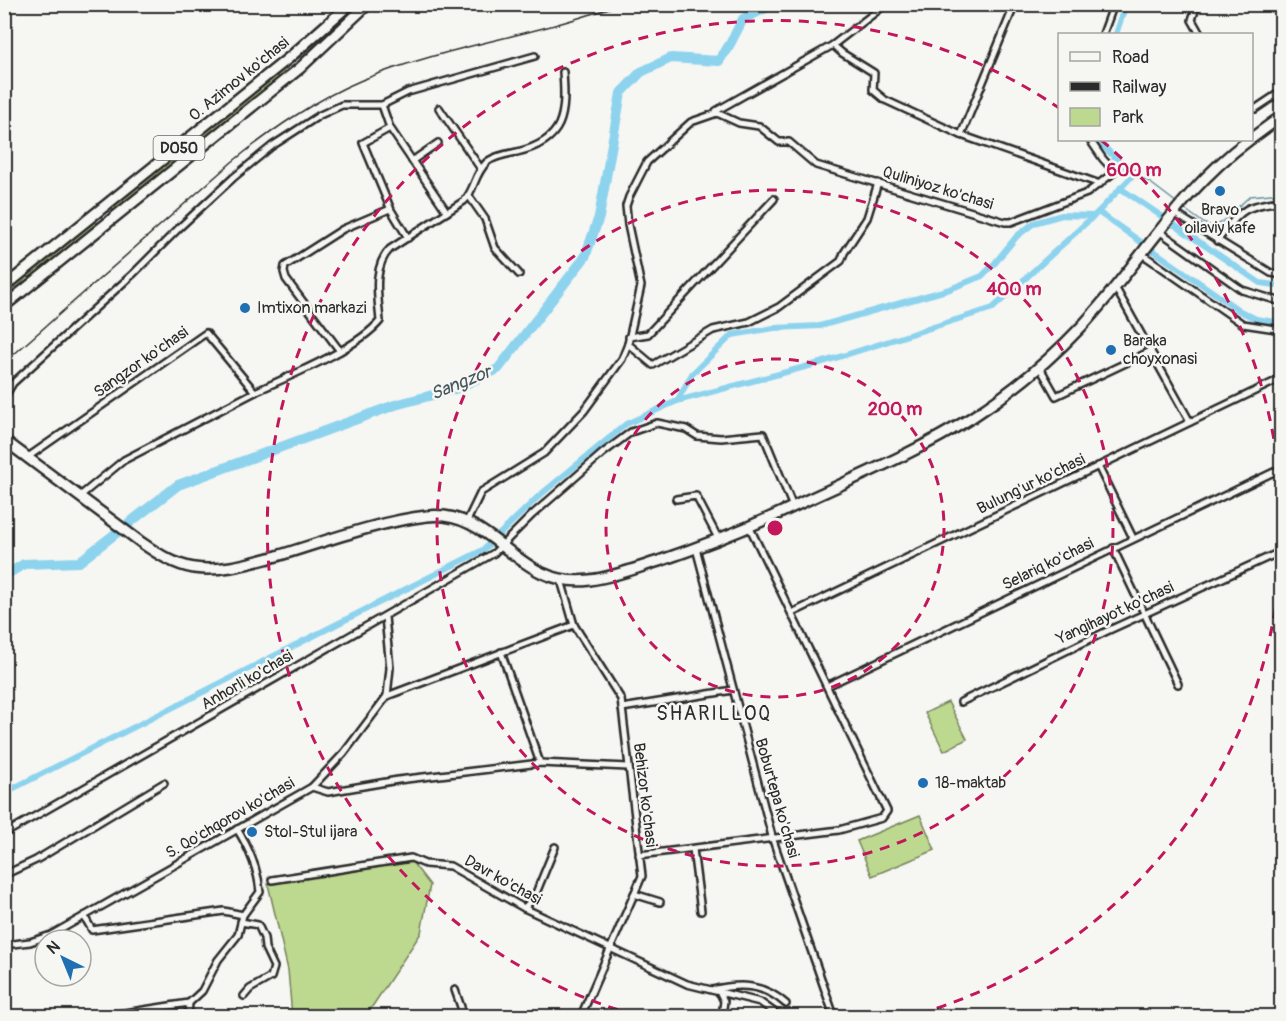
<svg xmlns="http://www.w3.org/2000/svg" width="1286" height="1021" font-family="Pangolin,sans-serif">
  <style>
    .green { fill: #bdd88f; stroke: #74825d; stroke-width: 1.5 }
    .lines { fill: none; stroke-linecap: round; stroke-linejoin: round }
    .stream { stroke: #6690a0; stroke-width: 1.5 }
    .canal { stroke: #8dd3ee; stroke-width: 6 }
    .river { stroke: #8dd3ee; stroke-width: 10 }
    .minor-casing { stroke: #2b2b2b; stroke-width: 10 }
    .primary-casing { stroke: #2b2b2b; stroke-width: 14 }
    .minor { stroke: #f6f6f2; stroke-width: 5 }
    .primary { stroke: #f6f6f2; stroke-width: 9 }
    .rail { stroke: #2b2b2b; stroke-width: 1.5 }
    .ring { fill: none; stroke: #c2185b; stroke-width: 3; stroke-dasharray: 10 8 }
    .poi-dot { fill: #1f6fb2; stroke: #f6f6f2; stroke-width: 2 }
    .labels { text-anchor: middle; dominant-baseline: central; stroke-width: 5; stroke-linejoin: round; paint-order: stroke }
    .shield { fill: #f6f6f2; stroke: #686867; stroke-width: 1.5 }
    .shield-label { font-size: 15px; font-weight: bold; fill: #2b2b2b }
    .street-label { font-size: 16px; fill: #2b2b2b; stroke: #f6f6f2 }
    .poi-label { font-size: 16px; fill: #2b2b2b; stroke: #f6f6f2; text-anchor: start }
    .water-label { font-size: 18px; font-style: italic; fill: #44555c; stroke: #f6f6f2 }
    .quarter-label { font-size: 20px; letter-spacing: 1.5px; fill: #2b2b2b; stroke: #f6f6f2 }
    .centre { fill: #c2185b; stroke: #f6f6f2; stroke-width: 3 }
    .ring-label { font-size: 18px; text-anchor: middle; font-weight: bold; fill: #c2185b; stroke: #f6f6f2; stroke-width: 5; stroke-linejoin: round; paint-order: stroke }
  </style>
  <rect width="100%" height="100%" fill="#f6f6f2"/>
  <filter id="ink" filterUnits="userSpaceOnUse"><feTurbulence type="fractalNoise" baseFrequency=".0167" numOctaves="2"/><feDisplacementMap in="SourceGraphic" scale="12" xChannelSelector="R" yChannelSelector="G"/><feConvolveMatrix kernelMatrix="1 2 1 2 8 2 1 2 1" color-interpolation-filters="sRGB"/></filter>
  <g filter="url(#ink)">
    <g class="green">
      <path d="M357 5H363L303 60H300V57Z"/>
      <path d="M284 69H287V73L112 214 109 213V210Z"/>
      <path d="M94 222H97V225L5 300V294Z"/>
      <path d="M948 702 967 739 944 751 925 713Z"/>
      <path d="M920 815 935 850 872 876 857 841Z"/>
      <path d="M412 862 430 885 421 933 366 1016H292L288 970 268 884Z"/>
    </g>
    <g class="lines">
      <g class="stream">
        <path d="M1133 175 1148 181 1177 203"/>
        <path d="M1183 208 1205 224 1213 226 1221 223 1250 196 1282 193"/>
      </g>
      <g class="canal">
        <path d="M1116 34 1126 4"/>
        <path d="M1120 188 1260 283 1282 286"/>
        <path d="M1098 212 1240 311 1256 319 1282 323"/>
        <path d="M677 401 692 374 732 335 774 328 820 326 950 289 982 276 995 263 1017 236 1034 223 1062 215 1094 216"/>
        <path d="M4 793 483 550 539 496 626 424 677 401 820 363 993 308 1098 212 1133 175 1099 142V140"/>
      </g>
      <path class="river" d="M4 576 24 564 79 562 178 485 395 405 455 389 498 369 585 257 599 217 621 93 641 72 671 58 719 61 730 44 743 19 774 4"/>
      <defs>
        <g id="minor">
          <path d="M1197 4 1192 20 1200 34"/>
          <path d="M1103 34 1114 4"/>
          <path d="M833 45 842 53 874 73 873 90 885 100 961 135 1100 184"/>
          <path d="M382 105 390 128"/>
          <path d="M439 108 481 169"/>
          <path d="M1252 108 1255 109 1282 91"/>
          <path d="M717 113 739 123 759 126 779 142H789L816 165 1005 222H1011L1087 193 1113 173V170L1103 159 1090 140"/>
          <path d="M717 113 716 111 833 45 886 4"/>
          <path d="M961 135 1015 4"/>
          <path d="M412 161 438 143"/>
          <path d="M469 196 485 219 495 248 519 274"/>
          <path d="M1174 213 1271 273 1282 275"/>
          <path d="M1159 231 1242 290 1282 302"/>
          <path d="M408 238 391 210 363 143 390 128 447 212"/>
          <path d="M1217 241C1242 210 1241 206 1282 201"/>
          <path d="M1142 254 1243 324 1282 330"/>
          <path d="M1115 287 1190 422"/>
          <path d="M629 337 648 334 774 199"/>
          <path d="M628 344 653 365 713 330 749 322 779 307 841 261 844 253 867 218 878 183"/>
          <path d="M340 351 286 279 284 272 285 266 343 229 390 209"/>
          <path d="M1039 366 1056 396 1151 351"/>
          <path d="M4 398 13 383 134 273 180 227 233 178 272 146 320 115 342 105H382L408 92 535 56"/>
          <path d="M28 457 206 333 255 392C289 376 357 349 380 321 378 297 372 267 390 249L464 201C475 190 474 174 487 162 494 156 507 154 517 152 565 141 566 115 563 72"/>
          <path d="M1098 466 1133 538"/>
          <path d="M80 496 124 460 255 392"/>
          <path d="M676 499 696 496 719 540"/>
          <path d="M467 521 481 492 544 453 584 411 622 359 628 344 641 286 628 225 626 206 629 197 647 162 691 122 717 113"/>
          <path d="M696 548 773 840 834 1016"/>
          <path d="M1113 548 1178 684"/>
          <path d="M561 580 574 625 621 699 642 876 581 1016"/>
          <path d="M792 613 1282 378"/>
          <path d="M501 652 540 763"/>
          <path d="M827 686 1282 468"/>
          <path d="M387 696 574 625"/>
          <path d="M961 702 1105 632 1282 551"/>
          <path d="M622 708 733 690"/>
          <path d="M312 787 344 753 387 696 390 668 385 617"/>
          <path d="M4 834 494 553 532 515 603 453 631 432 657 423 686 429 697 436 721 438 763 434 793 507"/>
          <path d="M693 849 701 911"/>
          <path d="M639 855 839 830 882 818 887 811 750 528"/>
          <path d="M4 875 36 860 164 783"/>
          <path d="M272 880 411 858 425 864 450 866 524 908 687 984 760 1002 774 1012 776 1016"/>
          <path d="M634 894 660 902"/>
          <path d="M524 908 534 898 555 847"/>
          <path d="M84 916 92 930 224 911 243 915"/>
          <path d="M241 922 258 925 264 938 265 948 274 967 271 977 250 989 244 996"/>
          <path d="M4 945 30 942 51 935 312 787 328 792 398 780 540 763 628 767"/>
          <path d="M455 990 461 1007V1016"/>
          <path d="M712 990C741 983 764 984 786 1004"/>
          <path d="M720 993 724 1001 722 1016"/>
          <path d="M105 1016 189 1003"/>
          <path d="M188 1016 189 1003 202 991 218 960 238 935 243 915 260 892C258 869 249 848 237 829"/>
        </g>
        <g id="primary">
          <path d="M1252 138 1282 116"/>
          <path d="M4 287 290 57 350 4"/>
          <path d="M4 306 300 68 368 4"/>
          <path d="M4 440 142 543C158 554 175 565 194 568 222 572 250 563 277 556 323 542 380 521 427 516 496 509 516 590 590 580 614 577 636 568 659 561 709 544 756 525 803 502 859 476 919 451 971 418 1010 393 1049 361 1081 327 1139 265 1180 190 1249 140"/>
        </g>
      </defs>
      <use href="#minor" class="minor-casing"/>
      <use href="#primary" class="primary-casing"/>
      <use href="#minor" class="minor"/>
      <use href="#primary" class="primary"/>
      <path class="rail" d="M4 363 232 162C272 130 314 100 362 80 445 46 536 36 620 4"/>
    </g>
  </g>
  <g class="ring">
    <circle cx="775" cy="528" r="169"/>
    <circle cx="775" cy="528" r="338"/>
    <path d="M1281 555A507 507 0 0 1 915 1015M635 1015A507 507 0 1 1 1059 108M1101 140A507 507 0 0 1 1281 501"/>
  </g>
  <g class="poi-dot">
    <circle cx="1220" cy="191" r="6"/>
    <circle cx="245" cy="308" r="6"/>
    <circle cx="1111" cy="350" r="6"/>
    <circle cx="923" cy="783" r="6"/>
    <circle cx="252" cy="832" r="6"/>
  </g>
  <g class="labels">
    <rect class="shield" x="153.5" y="136" width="51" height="24" rx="4.5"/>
    <g class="shield-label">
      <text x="179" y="148">D050</text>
    </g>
    <g class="street-label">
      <text transform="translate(239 79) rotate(-39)">O. Azimov ko'chasi</text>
      <text transform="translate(938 188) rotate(17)">Quliniyoz ko'chasi</text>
      <text transform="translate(141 362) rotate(-35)">Sangzor ko'chasi</text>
      <text transform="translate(1031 484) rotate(-26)">Bulung'ur ko'chasi</text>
      <text transform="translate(1048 564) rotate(-26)">Selariq ko'chasi</text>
      <text transform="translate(1115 613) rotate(-25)">Yangihayot ko'chasi</text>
      <text transform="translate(247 680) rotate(-30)">Anhorli ko'chasi</text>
      <text transform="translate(645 795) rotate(83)">Behizor ko'chasi</text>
      <text transform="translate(777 798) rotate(74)">Boburtepa ko'chasi</text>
      <text transform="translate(230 818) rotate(-30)">S. Qo'chqorov ko'chasi</text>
      <text transform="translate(503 880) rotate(29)">Davr ko'chasi</text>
    </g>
    <g class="poi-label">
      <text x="1220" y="210" text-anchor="middle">Bravo<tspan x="1220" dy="18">oilaviy kafe</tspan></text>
      <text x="257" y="308">Imtixon markazi</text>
      <text x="1123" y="341">Baraka<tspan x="1123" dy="18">choyxonasi</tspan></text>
      <text x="935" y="783">18-maktab</text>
      <text x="264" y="832">Stol-Stul ijara</text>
    </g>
    <g class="water-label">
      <text transform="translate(461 383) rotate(-22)">Sangzor</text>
    </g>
    <g class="quarter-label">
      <text x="714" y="713">SHARILLOQ</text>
    </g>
  </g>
  <circle cx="775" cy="528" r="9" class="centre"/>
  <g class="ring-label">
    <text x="1134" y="176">600 m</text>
    <text x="1014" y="295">400 m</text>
    <text x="895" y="415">200 m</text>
  </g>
  <rect width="1286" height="1021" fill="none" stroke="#f6f6f2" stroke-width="24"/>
  <rect x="12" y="12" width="1262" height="997" fill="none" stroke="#2b2b2b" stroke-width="2" filter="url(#ink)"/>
  <rect x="1058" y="33" width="195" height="108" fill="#f6f6f2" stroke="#a5a5a2" stroke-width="1.5"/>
  <rect x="1070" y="52" width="30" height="9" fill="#f6f6f2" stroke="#a5a5a2" stroke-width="1.5"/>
  <text x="1112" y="63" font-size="18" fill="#2b2b2b">Road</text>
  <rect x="1070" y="82" width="30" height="9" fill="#2b2b2b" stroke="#a5a5a2" stroke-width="1.5"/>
  <text x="1112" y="93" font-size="18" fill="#2b2b2b">Railway</text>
  <rect x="1070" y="108" width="30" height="18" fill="#bdd88f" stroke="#a5a5a2" stroke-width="1.5"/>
  <text x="1112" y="123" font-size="18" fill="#2b2b2b">Park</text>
  <g transform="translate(63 958) rotate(317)"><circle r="28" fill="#f6f6f2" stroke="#a5a5a2" stroke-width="1.5"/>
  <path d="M0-4.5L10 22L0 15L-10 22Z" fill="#1f6fb2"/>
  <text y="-9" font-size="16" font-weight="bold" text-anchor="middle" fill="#2b2b2b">N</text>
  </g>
</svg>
